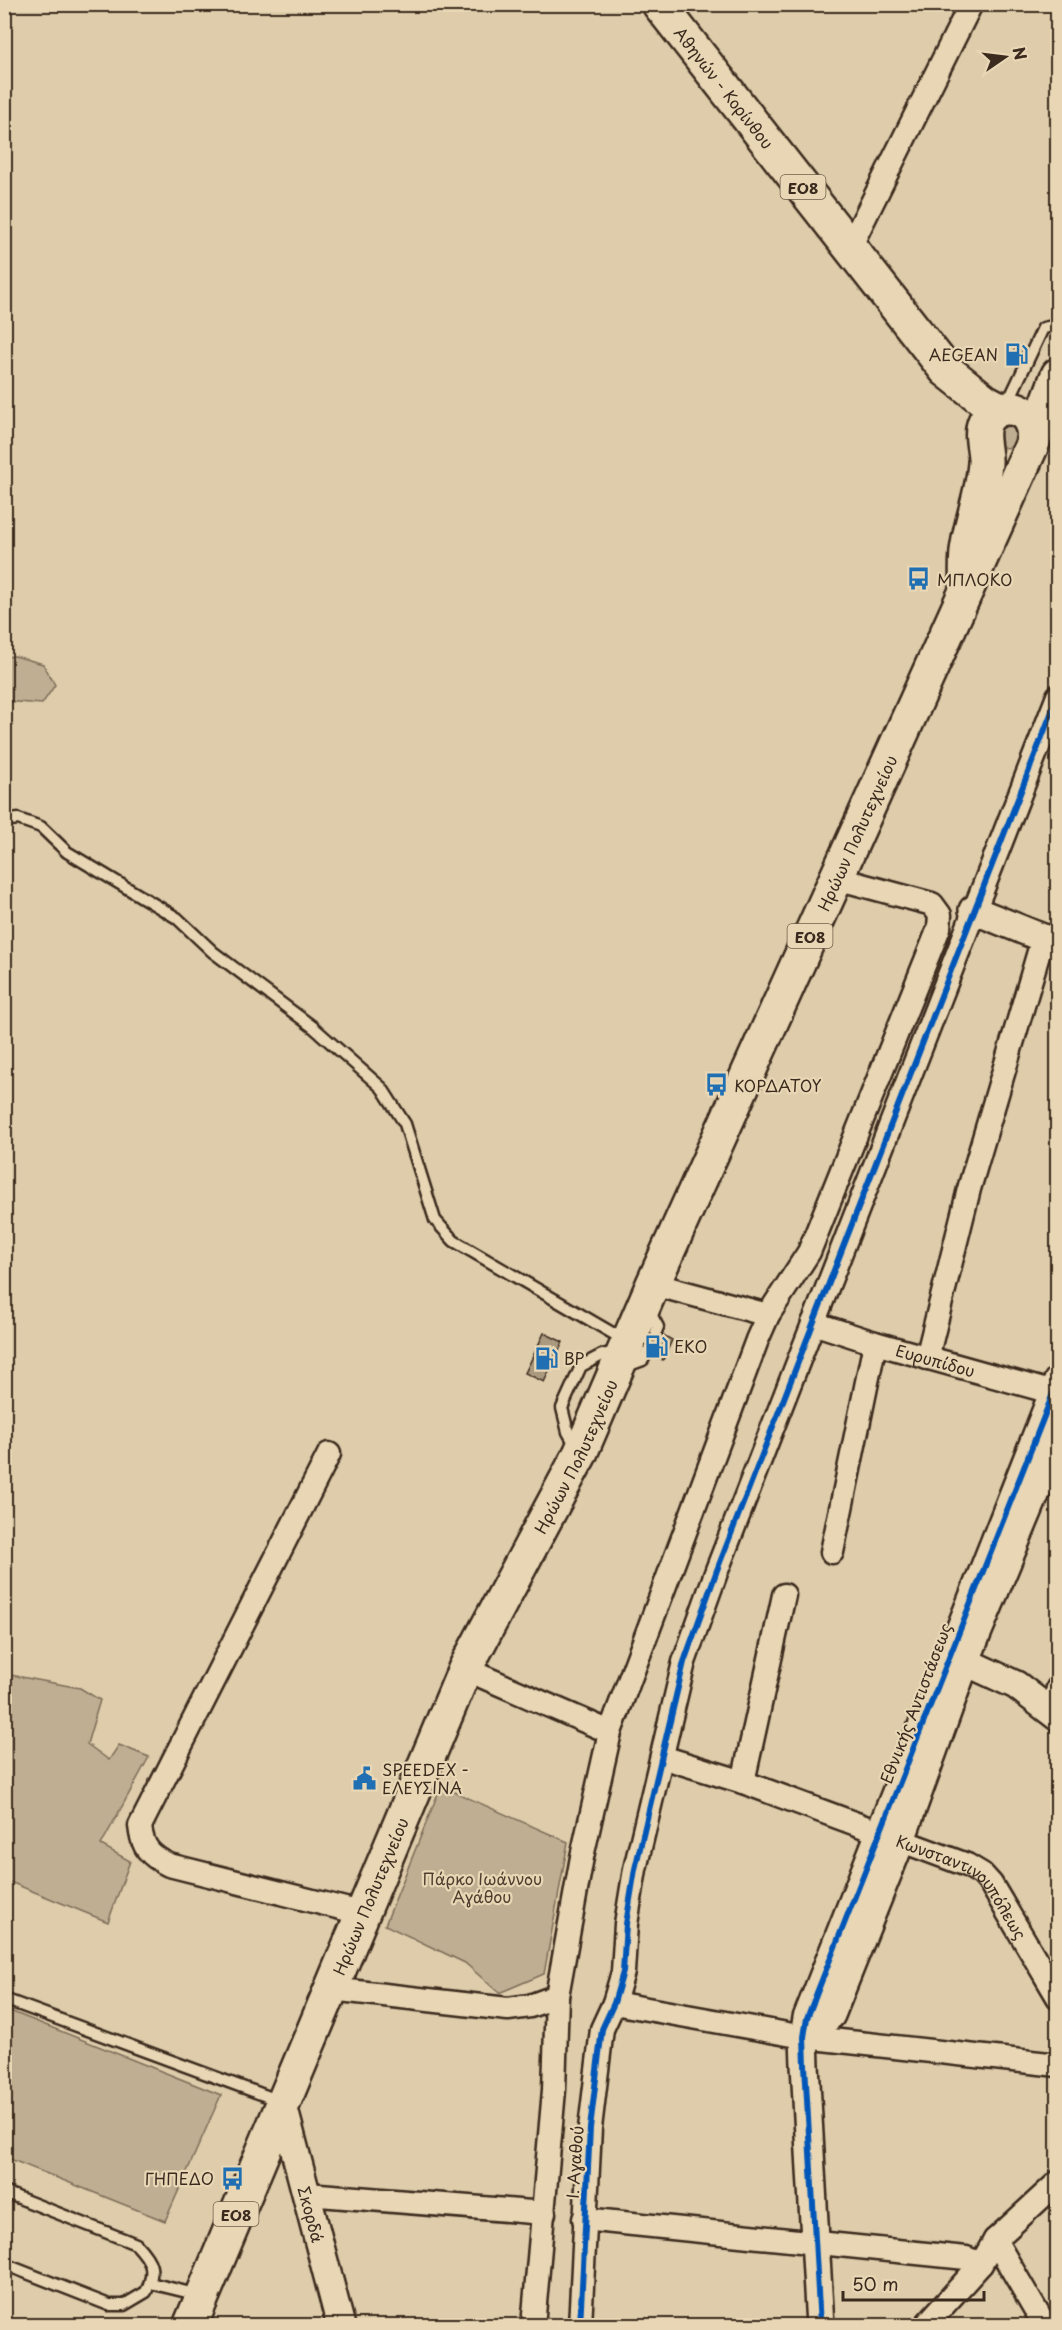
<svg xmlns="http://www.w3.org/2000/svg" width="1062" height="2330" font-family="'Playpen Sans',sans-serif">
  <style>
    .green { fill: #bfae91; stroke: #7d6c58; stroke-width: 1.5 }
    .building { fill: #ab9a7f; stroke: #3b2a1e; stroke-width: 1.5 }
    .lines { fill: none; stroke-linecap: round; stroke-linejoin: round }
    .service-casing { stroke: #3b2a1e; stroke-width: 15 }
    .minor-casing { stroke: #3b2a1e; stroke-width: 27 }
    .tertiary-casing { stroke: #3b2a1e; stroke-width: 32 }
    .primary-casing { stroke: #3b2a1e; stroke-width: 38 }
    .service { stroke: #e8d6b4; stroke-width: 10 }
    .minor { stroke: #e8d6b4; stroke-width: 22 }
    .tertiary { stroke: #e8d6b4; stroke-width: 27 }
    .primary { stroke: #e8d6b4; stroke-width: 33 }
    .cycleway-casing { stroke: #e8d6b4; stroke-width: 10 }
    .cycleway { stroke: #0057b8; stroke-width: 6 }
    .labels { text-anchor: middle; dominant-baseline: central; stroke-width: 4.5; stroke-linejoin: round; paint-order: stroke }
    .shield { fill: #e8d6b4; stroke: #6f5e4b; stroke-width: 1.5 }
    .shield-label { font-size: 15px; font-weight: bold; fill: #3b2a1e }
    .street-label { font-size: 16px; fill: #3b2a1e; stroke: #e8d6b4 }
    .poi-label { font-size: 16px; fill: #3b2a1e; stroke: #e8d6b4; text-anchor: start }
    .park-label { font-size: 16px; fill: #4f3e2f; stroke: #e8d6b4 }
  </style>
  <rect width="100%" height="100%" fill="#deccab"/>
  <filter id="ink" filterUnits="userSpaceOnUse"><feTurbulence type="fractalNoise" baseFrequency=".0167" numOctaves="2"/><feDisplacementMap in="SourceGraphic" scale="12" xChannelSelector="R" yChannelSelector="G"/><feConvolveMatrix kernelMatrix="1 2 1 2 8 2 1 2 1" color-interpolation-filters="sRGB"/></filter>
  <g filter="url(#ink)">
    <g class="green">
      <path d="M1019 423 1016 446 1006 448 996 445 993 426Z"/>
      <path d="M15 656 43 664 55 685 42 704 5 701V657Z"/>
      <path d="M5 1674 80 1688 100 1700 87 1744 109 1760 119 1745 149 1757 101 1845 130 1861 108 1922 5 1880Z"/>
      <path d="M441 1786 568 1842 544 1974 499 1993 465 1963 385 1925Z"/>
      <path d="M5 2009 221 2095 165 2221 5 2157Z"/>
    </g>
    <g class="building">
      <path d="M1018 344 1025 348 1017 365 1009 359Z"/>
      <path d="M544 1333 563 1342 544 1382 525 1373Z"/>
      <path d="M663 1335 672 1340 663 1360 654 1355V1348L647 1345 651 1337 658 1339Z"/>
    </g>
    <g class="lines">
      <defs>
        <g id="service">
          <path d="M1007 404 1043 328 1058 325"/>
          <path d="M4 821 18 819 41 827 67 852 177 918 213 952 313 1027 382 1088 405 1124 435 1220 454 1241 626 1341"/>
          <path d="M648 1309 658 1327 656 1332"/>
          <path d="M624 1367 643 1360 647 1352"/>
          <path d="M576 1446 568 1432 562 1408 581 1366 602 1355 619 1351"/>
          <path d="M4 1999 280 2101"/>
          <path d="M4 2192 136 2244C152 2261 156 2270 146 2292L124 2305H109L4 2264"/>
          <path d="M150 2283 199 2295"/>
        </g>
        <g id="minor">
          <path d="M850 247 971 4"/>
          <path d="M653 1284 768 1315"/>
          <path id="s1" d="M813 1323 875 1343 1058 1394"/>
          <path d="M927 1358 969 1189 1043 938"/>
          <path d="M329 1454 140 1826C142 1847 150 1856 169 1865L361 1913"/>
          <path d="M832 1552 875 1343"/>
          <path d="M465 1669 610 1732"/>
          <path d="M1048 1709 1057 1693 1058 1688"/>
          <path id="s2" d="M662 1757 743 1782 967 1865 982 1874 991 1884 1058 1997"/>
          <path d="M743 1782 784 1595"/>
          <path d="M331 1989 508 2009 530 2006 557 1996"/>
          <path d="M614 2003 804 2037 1058 2065"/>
          <path d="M307 2194 544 2213"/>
          <path d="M584 2219 966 2258 981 2264"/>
          <path d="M995 2240 1045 2326"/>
          <path d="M533 2326 554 2090 557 1996 582 1857 610 1732 757 1340 768 1315 809 1252 939 928 940 915 932 904 836 878"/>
          <path d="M580 2326 590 2128 602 2029 614 2003 623 1972 626 1924 635 1869 684 1662 717 1570 1058 696"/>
          <path d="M925 2326 981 2264 995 2240 1058 2182"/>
        </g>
        <g id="tertiary">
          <path d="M973 910 1043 938 1058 941"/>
          <path d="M951 1655 1016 1685 1058 1717"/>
          <path d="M804 2037 831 2015 901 1840 966 1660 1058 1440"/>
          <path id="s3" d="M282 2102 341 2326"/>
          <path d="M820 2326 805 2065 804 2037 807 2018 1058 1381"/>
        </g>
        <g id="primary">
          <path id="s4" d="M659 4 946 370 985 401 1000 409"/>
          <path d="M1033 442 1058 375"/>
          <path id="s5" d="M190 2326 465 1669 580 1454 653 1284 1031 447C1038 430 1029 407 1007 408 998 408 989 414 985 422 979 435 986 450 985 463 983 492 972 518 968 545 965 559 967 574 966 587"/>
        </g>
      </defs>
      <use href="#service" class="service-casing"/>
      <use href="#minor" class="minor-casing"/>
      <use href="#tertiary" class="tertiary-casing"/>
      <use href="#primary" class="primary-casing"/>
      <use href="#service" class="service"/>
      <use href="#minor" class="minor"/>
      <use href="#tertiary" class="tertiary"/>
      <use href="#primary" class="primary"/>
      <defs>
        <g id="cycleway">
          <path d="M580 2326 590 2128 602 2029 614 2003 623 1972 626 1924 635 1869 684 1662 717 1570 1058 696"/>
          <path d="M820 2326 805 2065 804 2037 807 2018 1058 1381"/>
        </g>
      </defs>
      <use href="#cycleway" class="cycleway-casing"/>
      <use href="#cycleway" class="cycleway"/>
    </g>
  </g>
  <defs>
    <symbol id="fuel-bare" viewBox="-9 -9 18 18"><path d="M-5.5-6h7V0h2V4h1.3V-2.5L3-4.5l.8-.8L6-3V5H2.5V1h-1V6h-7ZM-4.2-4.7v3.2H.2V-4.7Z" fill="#1f6fb2" stroke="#e8d6b4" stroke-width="2.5" paint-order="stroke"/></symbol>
    <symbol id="bus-bare" viewBox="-9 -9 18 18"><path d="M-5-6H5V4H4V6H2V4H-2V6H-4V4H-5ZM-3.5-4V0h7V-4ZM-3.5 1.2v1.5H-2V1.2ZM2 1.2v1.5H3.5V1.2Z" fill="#1f6fb2" stroke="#e8d6b4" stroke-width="2.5" paint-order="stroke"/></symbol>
    <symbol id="civic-bare" viewBox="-9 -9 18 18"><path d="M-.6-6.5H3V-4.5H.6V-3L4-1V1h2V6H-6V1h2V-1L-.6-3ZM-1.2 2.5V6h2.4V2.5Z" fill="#1f6fb2" stroke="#e8d6b4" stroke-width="2.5" paint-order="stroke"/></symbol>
  </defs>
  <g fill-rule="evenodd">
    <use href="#fuel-bare" x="1000" y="338" width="33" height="33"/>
    <use href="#bus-bare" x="902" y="562" width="33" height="33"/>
    <use href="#bus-bare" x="700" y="1068" width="33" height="33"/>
    <use href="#fuel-bare" x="640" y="1330" width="33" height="33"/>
    <use href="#fuel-bare" x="530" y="1342" width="33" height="33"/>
    <use href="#civic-bare" x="348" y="1762" width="33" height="33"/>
    <use href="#bus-bare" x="216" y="2162" width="33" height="33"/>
  </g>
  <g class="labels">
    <g class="shield">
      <rect x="780.5" y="175" width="45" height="24" rx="4.5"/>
      <rect x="787.5" y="924" width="45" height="24" rx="4.5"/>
      <rect x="213.5" y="2202" width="45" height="24" rx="4.5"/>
    </g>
    <g class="shield-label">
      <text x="803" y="187">ΕΟ8</text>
      <text x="810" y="936">ΕΟ8</text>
      <text x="236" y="2214">ΕΟ8</text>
    </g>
    <g class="street-label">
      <text stroke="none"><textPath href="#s4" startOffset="106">Αθηνών - Κορίνθου</textPath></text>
      <text stroke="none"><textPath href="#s5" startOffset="1636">Ηρώων Πολυτεχνείου</textPath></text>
      <text stroke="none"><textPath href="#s1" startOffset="128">Ευρυπίδου</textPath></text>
      <text stroke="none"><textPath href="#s5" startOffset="952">Ηρώων Πολυτεχνείου</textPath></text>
      <text transform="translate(915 1703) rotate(-69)">Εθνικής Αντιστάσεως</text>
      <text stroke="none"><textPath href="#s2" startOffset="333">Κωνσταντινουπόλεως</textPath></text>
      <text stroke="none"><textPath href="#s5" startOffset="466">Ηρώων Πολυτεχνείου</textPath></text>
      <text transform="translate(574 2162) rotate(-86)">Ι. Αγαθού</text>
      <text stroke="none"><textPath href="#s3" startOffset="116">Σκορδά</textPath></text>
    </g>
    <g class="poi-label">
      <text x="998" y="354" text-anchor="end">AEGEAN</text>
      <text x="937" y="579">ΜΠΛΟΚΟ</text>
      <text x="734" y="1085">ΚΟΡΔΑΤΟΥ</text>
      <text x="674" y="1346">EKO</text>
      <text x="564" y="1358">BP</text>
      <text x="382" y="1769">SPEEDEX -<tspan x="382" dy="18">ΕΛΕΥΣΙΝΑ</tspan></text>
      <text x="214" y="2178" text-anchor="end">ΓΗΠΕΔΟ</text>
    </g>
    <g class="park-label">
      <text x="482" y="1878">Πάρκο Ιωάννου<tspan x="482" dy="18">Αγάθου</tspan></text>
    </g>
  </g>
  <rect width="1062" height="2330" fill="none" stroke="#e8d6b4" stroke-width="24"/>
  <rect x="12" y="12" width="1038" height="2306" fill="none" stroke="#3b2a1e" stroke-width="2" filter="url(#ink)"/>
  <g transform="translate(1005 57) rotate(76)" stroke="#e8d6b4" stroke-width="4.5" paint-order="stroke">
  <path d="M0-4.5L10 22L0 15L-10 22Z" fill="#3b2a1e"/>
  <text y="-9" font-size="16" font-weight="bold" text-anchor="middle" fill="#3b2a1e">N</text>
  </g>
  <path d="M843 2291v9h141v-9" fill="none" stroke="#3b2a1e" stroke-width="3"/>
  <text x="852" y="2291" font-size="18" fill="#3b2a1e" stroke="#e8d6b4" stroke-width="4.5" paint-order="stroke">50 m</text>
</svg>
